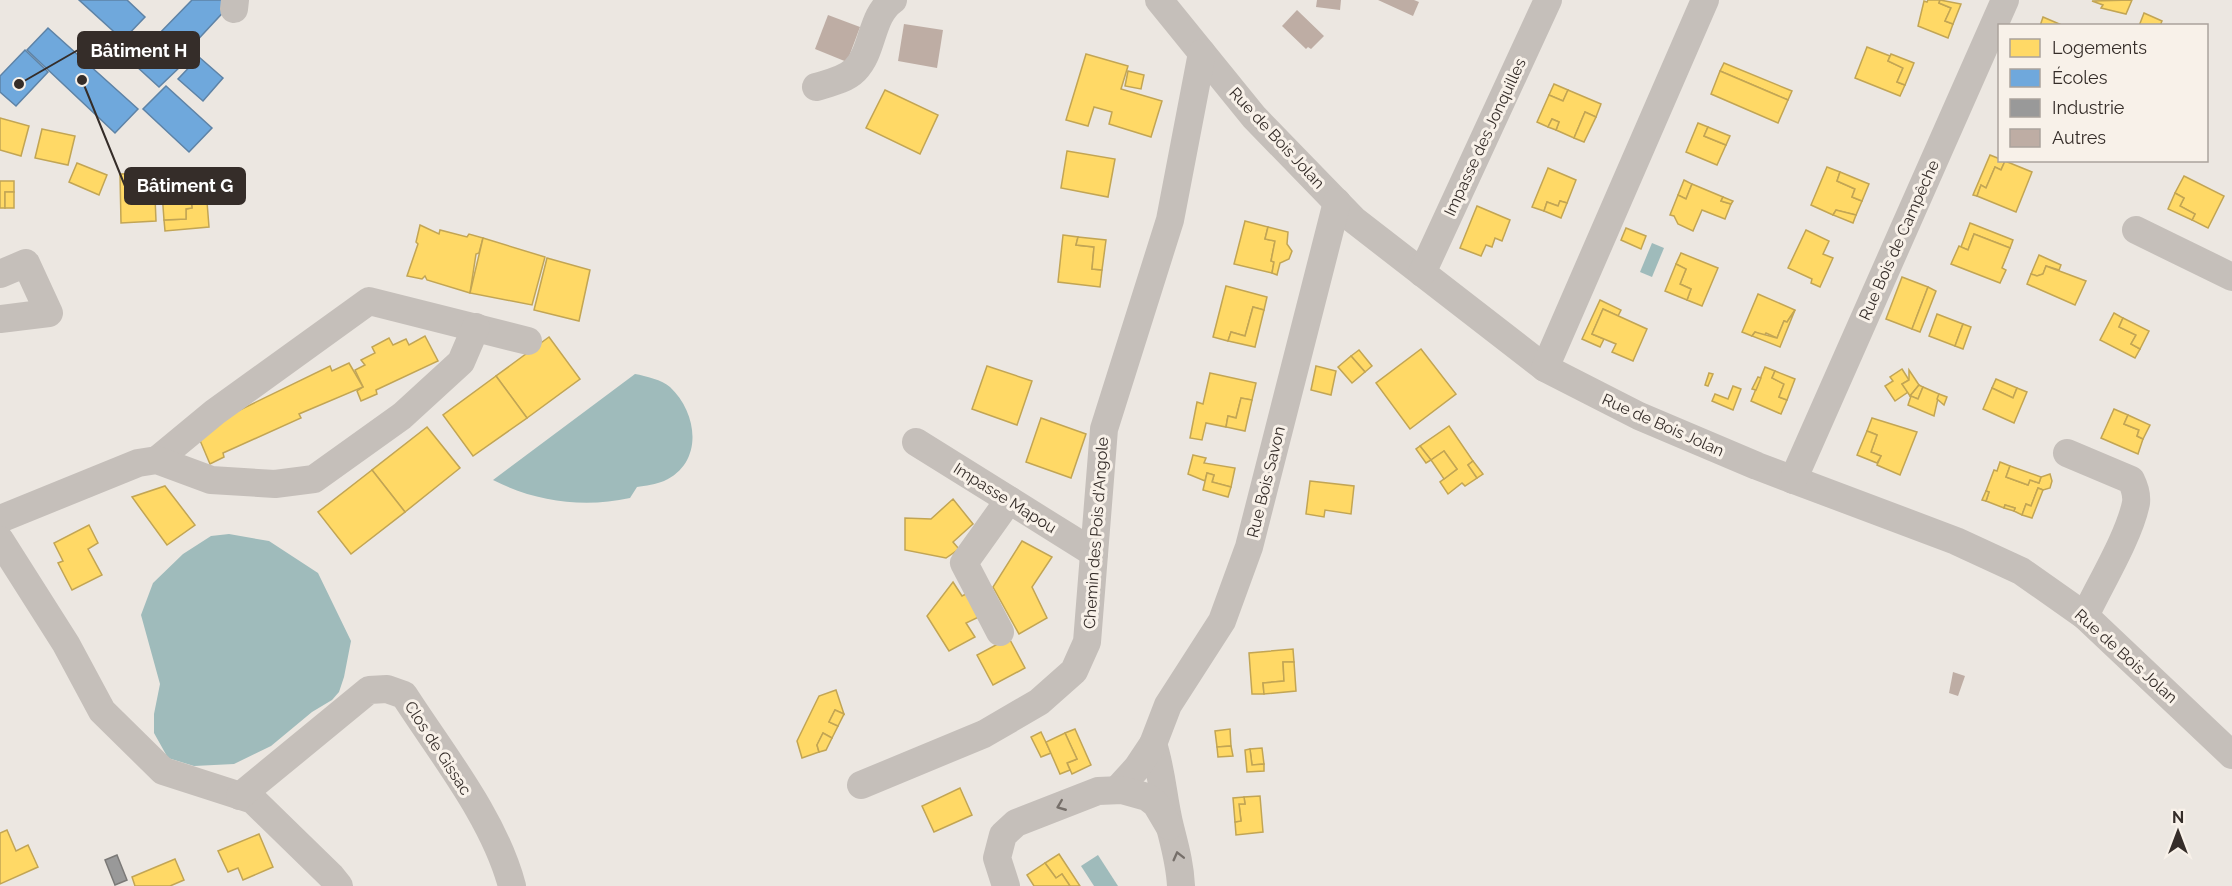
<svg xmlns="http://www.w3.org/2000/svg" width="2232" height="886" font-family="Raleway,sans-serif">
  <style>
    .water { fill: #9fbbbb }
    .homes { fill: #ffd966; stroke: #c2a554; stroke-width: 1.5 }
    .schools { fill: #6fa8dc; stroke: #5e83a6; stroke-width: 1.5 }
    .industry { fill: #999; stroke: #7b7977; stroke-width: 1.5 }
    .building { fill: #beada4 }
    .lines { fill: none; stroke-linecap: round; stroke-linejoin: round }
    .minor { stroke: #c5bfba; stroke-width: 28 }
    .oneway { stroke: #766f6a }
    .labels { text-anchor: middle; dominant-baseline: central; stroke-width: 6; stroke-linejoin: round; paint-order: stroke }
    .street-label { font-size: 16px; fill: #352d29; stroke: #f8f1e9 }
    .leader { fill: none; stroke: #352d29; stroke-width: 2 }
    .callout-dot { fill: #352d29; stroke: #f8f1e9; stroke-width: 2 }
    .callout { fill: #352d29; stroke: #352d29; stroke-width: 2 }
    .callout-label { font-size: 18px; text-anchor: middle; font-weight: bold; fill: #fff }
  </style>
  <rect width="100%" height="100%" fill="#ece7e1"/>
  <g class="water">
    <path d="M1652 243 1664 248 1652 277 1640 272Z"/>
    <path d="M635 374C646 376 662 380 670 387 698 413 704 463 664 481 657 484 645 486 637 487L630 498C584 508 536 502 493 480Z"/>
    <path d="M229 534 269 541 318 573 351 641 344 677 339 692 332 700 312 712 271 746 234 764 194 766 168 758 154 733V714L160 684 141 615 153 583 183 554 211 536Z"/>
    <path d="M1098 855 1118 886H1094L1081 866Z"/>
  </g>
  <g class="homes">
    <path d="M1928 0H1940L1939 3 1951 8 1945 21 1953 24 1948 38 1918 26 1924 1 1927 2Z"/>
    <path d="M1940 0 1961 4 1953 24 1945 21 1951 8 1939 3Z"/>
    <path d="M2132 0 2126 14 2101 8 2103 5 2092 1Z"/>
    <path d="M2144 13 2162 21 2160 26H2139Z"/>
    <path d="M2043 17 2064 26H2040Z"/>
    <path d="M1867 47 1890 56 1888 61 1903 68 1897 82 1905 85 1900 96 1855 78Z"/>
    <path d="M1086 54 1128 66 1121 89 1162 101 1151 137 1109 124 1112 112 1094 107 1088 126 1066 120Z"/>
    <path d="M1891 54 1914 63 1905 85 1897 82 1903 68 1888 61Z"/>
    <path d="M1724 63 1792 91 1788 100 1720 71Z"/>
    <path d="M1128 71 1144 75 1141 89 1125 86Z"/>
    <path d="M1720 71 1788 100 1778 123 1711 94Z"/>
    <path d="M1554 84 1568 90 1563 101 1549 95Z"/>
    <path d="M885 90 938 115 920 154 866 128Z"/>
    <path d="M1568 90 1601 104 1596 117 1585 112 1574 138 1556 130 1559 122 1552 119 1548 127 1537 122 1549 95 1563 101Z"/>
    <path d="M1585 112 1596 117 1584 142 1574 138Z"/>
    <path d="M0 118 29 126 21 156 0 150Z"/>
    <path d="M1552 119 1559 122 1556 130 1548 127Z"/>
    <path d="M1698 123 1708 127 1704 136 1726 145 1717 165 1686 152Z"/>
    <path d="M1708 127 1730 136 1726 145 1704 136Z"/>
    <path d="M42 129 75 136 68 165 35 158Z"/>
    <path d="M1067 151 1115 159 1108 197 1061 188Z"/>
    <path d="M1990 155 2005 161 2001 170 1995 167 1986 188 1981 185 1977 196 1973 195Z"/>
    <path d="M2005 161 2032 172 2016 212 1977 196 1981 185 1986 188 1995 167 2001 170Z"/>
    <path d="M77 163 107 175 99 195 69 182Z"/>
    <path d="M1827 167 1840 172 1837 181 1855 189 1852 197 1862 201 1856 215 1836 210 1833 215 1811 205Z"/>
    <path d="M1548 168 1576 180 1567 203 1560 201 1558 206 1547 202 1544 211 1532 207Z"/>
    <path d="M1840 172 1869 184 1862 201 1852 197 1855 189 1837 181Z"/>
    <path d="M154 173 156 221 121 223 120 174Z"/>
    <path d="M205 176 209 227 165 231 164 220 186 219V209L192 208 190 188H196L195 177Z"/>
    <path d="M2184 176 2224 196 2208 228 2192 220 2195 214 2180 206 2184 198 2175 193Z"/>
    <path d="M195 177 196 188H190L192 208 186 209V219L164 220 161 179Z"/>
    <path d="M1684 180 1692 184 1686 199 1678 195Z"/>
    <path d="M0 181H14V192H5V208H0Z"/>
    <path d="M1692 184 1723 197 1721 201 1731 204 1725 219 1702 210 1693 231 1678 224 1674 216 1670 215 1678 195 1686 199Z"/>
    <rect x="5" y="192" width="9" height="16"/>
    <path d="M2175 193 2184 198 2180 206 2195 214 2192 220 2168 209Z"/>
    <path d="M1723 197 1733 201 1731 204 1721 201Z"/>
    <path d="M1560 201 1567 203 1561 218 1544 211 1547 202 1558 206Z"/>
    <path d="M1477 206 1510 220 1502 241 1495 238 1492 247 1486 245 1481 256 1460 248Z"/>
    <path d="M1836 210 1856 215 1853 223 1833 215Z"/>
    <path d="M1245 221 1268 227 1265 239 1275 241 1271 261 1274 262 1272 273 1234 264Z"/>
    <path d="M1970 223 2013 240 2010 248 1974 234 1968 250 1961 247Z"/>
    <path d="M420 225 439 234 440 230 467 237 469 234 483 238 479 253 476 254 470 293 427 280 425 276 422 279 407 276 418 244 416 242Z"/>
    <path d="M1268 227 1288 232 1287 244 1292 251 1289 259 1280 263 1277 275 1272 273 1274 262 1271 261 1275 241 1265 239Z"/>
    <path d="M1626 228 1646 236 1641 249 1621 240Z"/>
    <path d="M1806 230 1829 241 1823 254 1833 258 1820 287 1811 283 1812 279 1788 268Z"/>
    <path d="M1974 234 2010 248 2002 268 2006 270 2000 283 1951 264 1959 246 1968 250Z"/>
    <path d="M1063 235 1078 237 1076 245 1094 247 1092 269 1102 270 1100 287 1058 282Z"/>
    <path d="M1078 237 1106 240 1102 270 1092 269 1094 247 1076 245Z"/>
    <path d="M483 238 545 257 532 305 470 293Z"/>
    <path d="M1681 253 1718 268 1702 306 1687 300 1691 289 1680 284 1686 269 1676 264Z"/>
    <path d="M2039 255 2061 265 2059 270 2046 266 2043 274 2037 276 2031 274Z"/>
    <path d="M547 258 590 270 579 321 534 310Z"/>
    <path d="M1676 264 1686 269 1680 284 1691 289 1687 300 1665 291Z"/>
    <path d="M2046 266 2086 281 2075 305 2027 284 2031 274 2037 276 2043 274Z"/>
    <path d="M1902 277 1928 287 1912 329 1886 319Z"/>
    <path d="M1226 286 1267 297 1264 310 1253 307 1245 336 1231 332 1228 341 1213 337Z"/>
    <path d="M1928 287 1936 291 1920 332 1912 329Z"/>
    <path d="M1758 294 1795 310 1787 322 1784 321 1777 338 1766 333 1764 336 1755 332 1752 336 1742 332Z"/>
    <path d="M1600 300 1621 310 1618 316 1603 309 1592 334 1604 339 1600 347 1582 339Z"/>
    <path d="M1253 307 1264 310 1255 347 1228 341 1231 332 1245 336Z"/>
    <path d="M1603 309 1647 329 1633 361 1612 352 1616 344 1592 334Z"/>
    <path d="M1795 310 1780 347 1752 336 1755 332 1777 338 1784 321 1787 322Z"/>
    <path d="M2114 313 2123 318 2119 327 2136 335 2131 344 2140 349 2135 358 2100 340Z"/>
    <path d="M1937 314 1963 324 1955 346 1929 336Z"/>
    <path d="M2123 318 2149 331 2140 349 2131 344 2136 335 2119 327Z"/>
    <path d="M1963 324 1971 327 1963 349 1955 346Z"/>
    <path d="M425 336 438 361 376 390 377 394 361 401 357 391 363 387 355 370 365 365 361 360 375 353 372 347 389 338 393 345 406 339 409 345Z"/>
    <path d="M549 337 580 379 527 418 496 376Z"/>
    <path d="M1421 349 1456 394 1410 429 1376 383Z"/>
    <path d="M1359 350 1372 366 1365 372 1351 356Z"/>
    <path d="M1351 356 1365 372 1352 383 1338 367Z"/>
    <path d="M349 363 363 387 299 414 301 418 223 453 224 457 210 464 199 438 213 423 330 366 332 371Z"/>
    <path d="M987 366 1032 381 1017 425 972 409Z"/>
    <path d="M1316 366 1336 371 1331 395 1311 390Z"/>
    <path d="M1765 367 1775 371 1772 378 1784 384 1779 397 1787 400 1781 414 1751 401Z"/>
    <path d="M1902 369 1909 380 1902 384 1908 392 1895 401 1885 386 1893 381 1890 377Z"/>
    <path d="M1909 370 1919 385 1910 396 1902 384 1909 380Z"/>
    <path d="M1775 371 1795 379 1787 400 1779 397 1784 384 1772 378Z"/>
    <path d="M1210 373 1256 383 1252 400 1241 398 1236 418 1228 416 1226 427 1206 423 1202 440 1190 438 1197 402 1203 404Z"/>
    <path d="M1709 373 1713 374 1708 386 1705 385Z"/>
    <path d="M496 376 527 418 473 456 443 415Z"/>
    <path d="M1758 377 1761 378 1756 390 1752 389Z"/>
    <path d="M1996 379 2017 388 2013 398 1992 388Z"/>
    <path d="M1919 385 1923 387 1918 399 1910 396Z"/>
    <path d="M1733 386 1741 389 1733 410 1712 401 1715 394 1728 399Z"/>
    <path d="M1923 387 1939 394 1934 416 1908 405 1911 396 1918 399Z"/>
    <path d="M1992 388 2013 398 2017 388 2027 392 2014 423 1983 409Z"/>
    <path d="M1939 394 1947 397 1944 405 1937 399Z"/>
    <path d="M1241 398 1252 400 1245 431 1226 427 1228 416 1236 418Z"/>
    <path d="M2114 409 2128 415 2124 424 2139 430 2137 436 2143 439 2138 454 2101 438Z"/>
    <path d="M2128 415 2150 425 2143 439 2137 436 2139 430 2124 424Z"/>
    <path d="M1041 418 1086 434 1071 478 1026 462Z"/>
    <path d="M1872 418 1917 432 1900 475 1877 465 1881 456 1871 452 1877 435 1867 431Z"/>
    <path d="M1449 426 1473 461 1468 465 1477 478 1465 486 1462 483 1448 494 1440 482 1457 469 1444 451 1431 460 1420 446Z"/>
    <path d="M427 427 460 468 405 512 372 470Z"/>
    <path d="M1867 431 1877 435 1871 452 1881 456 1877 463 1857 455Z"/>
    <path d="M1420 446 1431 460 1426 463 1416 449Z"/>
    <path d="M1444 451 1457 469 1444 479 1431 460Z"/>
    <path d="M1193 455 1206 458 1204 463 1235 468 1231 487 1212 482 1214 475 1207 473 1205 481 1188 474Z"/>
    <path d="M1473 461 1483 474 1477 478 1468 465Z"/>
    <path d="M2000 462 2010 466 2006 477 2028 485 2030 480 2039 483 2041 477 2050 474 2052 481 2050 488 2043 490 2038 488 2031 506 2026 504 2022 515 2014 511 2015 508 2005 505 2004 508 1986 501 1989 492 1986 491 1994 470 1997 471Z"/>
    <path d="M2010 466 2041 477 2039 483 2030 480 2028 485 2006 477Z"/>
    <path d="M372 470 405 512 351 554 318 512Z"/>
    <path d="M1207 473 1214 475 1212 482 1231 487 1228 497 1203 490Z"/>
    <path d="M1310 481 1354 486 1351 514 1325 510 1324 517 1306 514Z"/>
    <path d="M165 486 195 525 167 545 132 497Z"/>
    <path d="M2038 488 2043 490 2032 518 2022 515 2026 504 2031 506Z"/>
    <path d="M1986 491 1989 492 1986 501 1982 500Z"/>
    <path d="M953 499 973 524 953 542 959 549 946 558 905 550V518L931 519Z"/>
    <path d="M2005 505 2015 508 2014 511 2004 508Z"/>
    <path d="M89 525 98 543 88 549 102 575 72 590 58 563 63 561 54 543Z"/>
    <path d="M1022 541 1052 557 1032 587 1047 618 1019 634 993 587Z"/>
    <path d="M953 582 962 596 970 592 985 614 966 623 975 637 949 651 927 616Z"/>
    <path d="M1009 638 1025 668 993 685 977 655Z"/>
    <path d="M1293 649 1294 662H1283L1284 681 1263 683 1264 694H1252L1249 653Z"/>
    <path d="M1283 662H1294L1296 691 1264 694 1263 683 1284 681Z"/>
    <path d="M836 690 844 714 835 710 829 722 838 726 832 738 823 733 817 745 819 752 802 758 797 741 819 696Z"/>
    <path d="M835 710 844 714 838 726 829 722Z"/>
    <path d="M1075 729 1091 765 1072 774 1067 763 1077 759 1065 733Z"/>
    <path d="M1230 729 1231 746 1217 747 1215 731Z"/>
    <path d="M1041 732 1051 753 1041 757 1031 737Z"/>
    <path d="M823 733 832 738 826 750 819 752 817 745Z"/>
    <path d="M1065 733 1077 759 1067 763 1070 770 1060 774 1046 742Z"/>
    <path d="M1231 746 1233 756 1218 757 1217 747Z"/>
    <path d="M1262 748 1264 764 1252 765 1250 749Z"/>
    <path d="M1250 749 1252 765 1264 764V771L1247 772 1245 750Z"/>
    <path d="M960 788 972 815 934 832 922 806Z"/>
    <path d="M1260 796 1263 832 1236 835 1235 822 1241 821 1239 804H1245L1244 797Z"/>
    <path d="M1244 797 1245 804H1239L1241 821 1235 822 1233 798Z"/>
    <path d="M7 830 16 851 28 845 38 867 0 884V833Z"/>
    <path d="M259 834 273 867 243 880 238 868 228 872 218 851Z"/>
    <path d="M1059 854 1080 886H1070L1062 874 1056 878 1045 863Z"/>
    <path d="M175 859 184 880 170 886H135L132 877Z"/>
    <path d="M1045 863 1056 878 1062 874 1070 886H1034L1027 875Z"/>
  </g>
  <g class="schools">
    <path d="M79 0H127L145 17 123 40Z"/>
    <path d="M192 0H221L229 6 178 61 154 39Z"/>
    <path d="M48 28 138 109 115 133 27 50Z"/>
    <path d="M147 32 183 64 159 87 124 55Z"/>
    <path d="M25 50 48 72 16 106 0 92V76Z"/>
    <path d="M199 57 223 78 203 101 178 79Z"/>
    <path d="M166 86 212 128 189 152 143 109Z"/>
  </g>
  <path class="industry" d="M117 855 127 880 115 885 105 860Z"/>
  <g class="building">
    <path d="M1317 0H1341L1340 10 1316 7Z"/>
    <path d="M1378 0H1414L1419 2 1413 16Z"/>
    <path d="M1297 10 1324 36 1311 49 1308 47 1306 49 1282 26Z"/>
    <path d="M828 15 860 27 847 62 815 49Z"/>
    <path d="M904 24 943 30 937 68 898 61Z"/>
    <path d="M1953 672 1965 676 1958 696 1949 693Z"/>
  </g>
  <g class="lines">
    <g class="minor">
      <path d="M1159 0 1254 117 1354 220 1545 368 1639 416 1757 466 1956 541 2021 571 2085 616 2232 755"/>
      <path d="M234 9 235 0"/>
      <path d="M816 87C829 83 845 80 855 70 874 51 870 16 893 0"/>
      <path d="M2136 230 2232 277"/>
      <path d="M1422 273 1548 0"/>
      <path d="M0 274 26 263 49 313 0 319"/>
      <path d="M1545 368 1705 0"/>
      <path d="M916 442 1094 553"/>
      <path d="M2067 453 2131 480C2135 488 2137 495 2136 503 2129 537 2100 584 2085 616"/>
      <path d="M157 460 215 412 369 301 528 341"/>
      <path d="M1793 480 2005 0"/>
      <path d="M0 519 138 463 157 460 211 480 275 484 314 479 402 416 461 362 476 327"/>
      <path d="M0 540 66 644 102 711 163 771 253 800 331 876 339 886"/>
      <path d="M1000 632 964 563 1009 500"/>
      <path d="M1153 744C1162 771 1163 799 1170 827 1175 847 1180 864 1181 886"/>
      <path d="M861 785 984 734 1039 702 1074 671 1087 642 1104 429 1170 220 1202 53"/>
      <path d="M1117 790 1137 768 1153 744 1168 705 1222 621 1249 547 1337 202"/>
      <path d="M240 796 369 690 387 689 404 695C442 754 494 818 512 886"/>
      <path d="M1006 886 997 858 1003 835 1016 823 1098 791 1122 790 1147 797 1156 804 1169 826"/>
    </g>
  </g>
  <defs><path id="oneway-chevron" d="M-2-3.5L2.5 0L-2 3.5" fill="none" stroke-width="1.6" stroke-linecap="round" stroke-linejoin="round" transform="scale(1.5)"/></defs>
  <g class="oneway">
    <use href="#oneway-chevron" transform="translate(1061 806) rotate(158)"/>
    <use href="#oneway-chevron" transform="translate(1178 856) rotate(-104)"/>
  </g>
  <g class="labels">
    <g class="street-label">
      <text transform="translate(1485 137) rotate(-65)">Impasse des Jonquilles</text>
      <text transform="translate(1277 138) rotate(47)">Rue de Bois Jolan</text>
      <text transform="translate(1899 240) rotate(-66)">Rue Bois de Campêche</text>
      <text transform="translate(1663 425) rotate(24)">Rue de Bois Jolan</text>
      <text transform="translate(1266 482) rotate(-76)">Rue Bois Savon</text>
      <text transform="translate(1005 498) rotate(32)">Impasse Mapou</text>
      <text transform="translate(1096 533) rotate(-86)">Chemin des Pois d'Angole</text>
      <text transform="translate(2126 656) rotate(42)">Rue de Bois Jolan</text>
      <text transform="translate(438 748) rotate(57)">Clos de Gissac</text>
    </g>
  </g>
  <path class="leader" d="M19 84L78 50M82 80L125 186"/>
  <g class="callout-dot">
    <circle cx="19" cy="84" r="6"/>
    <circle cx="82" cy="80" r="6"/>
  </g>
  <g class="callout">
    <rect x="78" y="32" width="121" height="36" rx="6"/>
    <rect x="125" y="168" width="120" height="36" rx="6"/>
  </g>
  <g class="callout-label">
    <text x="139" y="57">Bâtiment H</text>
    <text x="185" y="192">Bâtiment G</text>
  </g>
  <rect x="1998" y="24" width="210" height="138" fill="#f8f1e9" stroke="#aaa39c" stroke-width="1.5"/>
  <rect x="2010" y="39" width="30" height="18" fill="#ffd966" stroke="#aaa39c" stroke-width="1.5"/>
  <text x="2052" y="54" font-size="18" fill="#352d29">Logements</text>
  <rect x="2010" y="69" width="30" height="18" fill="#6fa8dc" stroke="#aaa39c" stroke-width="1.5"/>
  <text x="2052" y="84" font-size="18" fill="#352d29">Écoles</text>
  <rect x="2010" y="99" width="30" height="18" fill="#999999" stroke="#aaa39c" stroke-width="1.5"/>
  <text x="2052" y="114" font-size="18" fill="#352d29">Industrie</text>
  <rect x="2010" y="129" width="30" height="18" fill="#beada4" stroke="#aaa39c" stroke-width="1.5"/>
  <text x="2052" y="144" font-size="18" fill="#352d29">Autres</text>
  <g transform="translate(2178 832)" stroke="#f8f1e9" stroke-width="4.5" paint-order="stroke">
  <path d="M0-4.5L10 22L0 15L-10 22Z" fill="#352d29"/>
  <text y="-9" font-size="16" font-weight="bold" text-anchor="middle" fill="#352d29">N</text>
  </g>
</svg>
